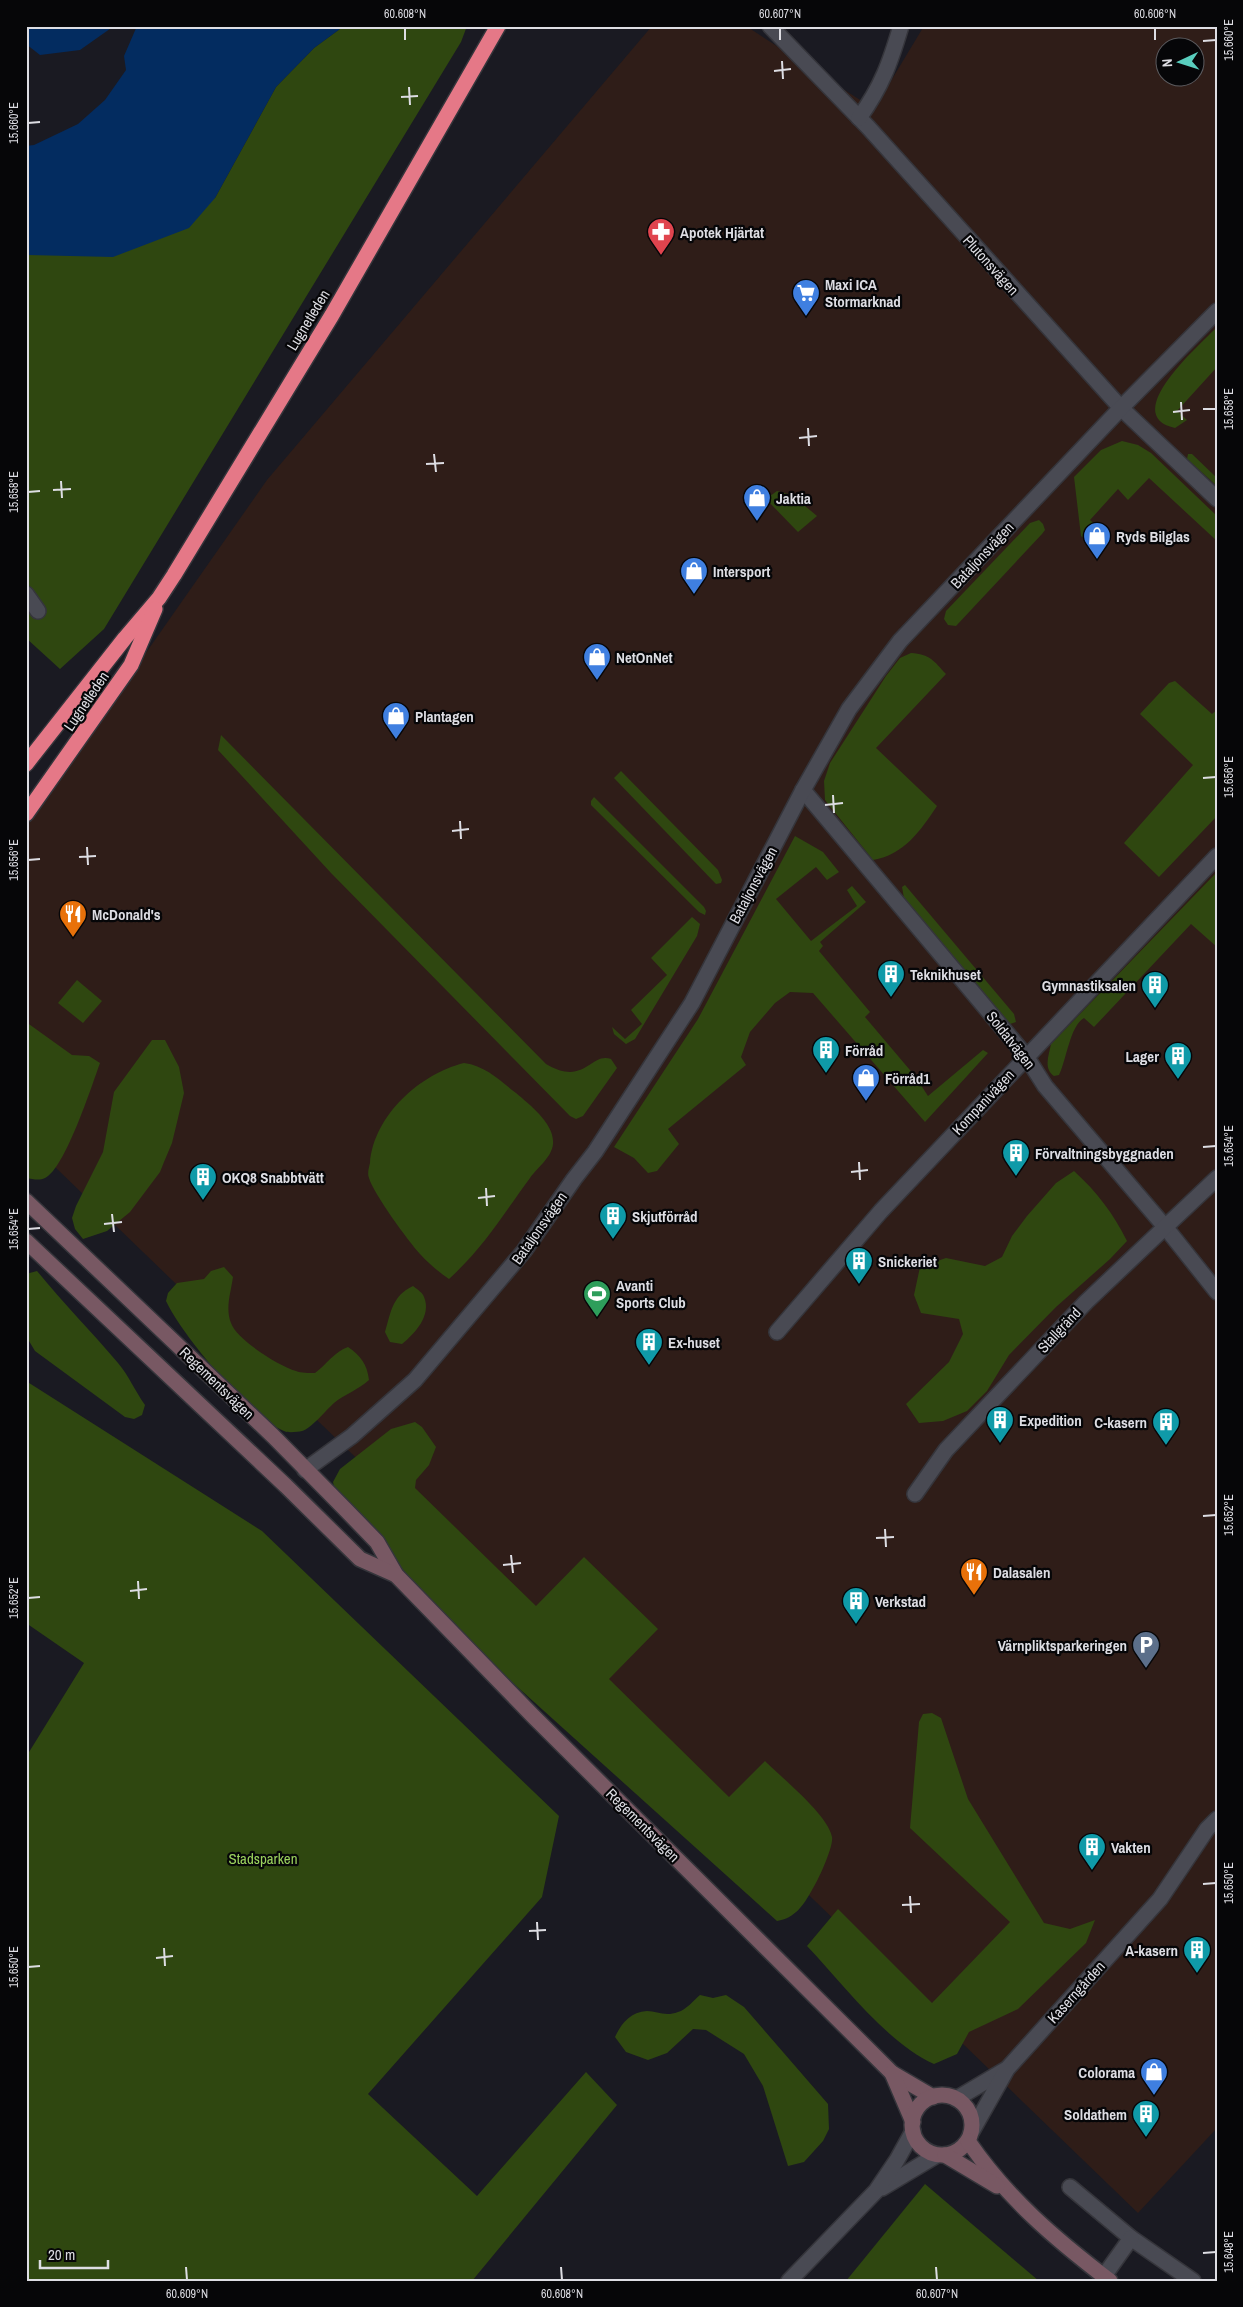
<svg xmlns="http://www.w3.org/2000/svg" width="1243" height="2307" font-family="'Archivo Narrow',sans-serif">
  <style>
    .commercial { fill: #2f1d18; fill-rule: evenodd }
    .green { fill: #2f4710 }
    .water { fill: #032c60 }
    .lines { fill: none; stroke-linecap: round; stroke-linejoin: round }
    .street-casing { stroke: #35353b; stroke-width: 18 }
    .secondary-casing { stroke: #35353b; stroke-width: 18 }
    .highway-casing { stroke: #35353b; stroke-width: 18 }
    .street { stroke: #494a53; stroke-width: 15 }
    .secondary { stroke: #785863; stroke-width: 15 }
    .highway { stroke: #e57887; stroke-width: 15 }
    .ticks { fill: none; stroke: #dddde3; stroke-width: 2 }
    .labels { text-anchor: middle; dominant-baseline: central; stroke-width: 4.5; stroke-linejoin: round; paint-order: stroke }
    .poi-label { font-size: 15px; font-weight: bold; fill: #dddde3; stroke: #060608; text-anchor: start }
    .street-label { font-size: 15px; fill: #dddde3; stroke: #060608 }
    .park-label { font-size: 15px; fill: #9bd25e; stroke: #060608 }
    .neatline { fill: none; stroke: #dddde3; stroke-width: 2 }
    .ticks-label { font-size: 12px; text-anchor: middle; fill: #dddde3 }
  </style>
  <rect width="100%" height="100%" fill="#1a1a22"/>
  <path class="commercial" d="M652 26H746L874 109 924 26H1217V2128L1138 2213 26 1139V824L267 480ZM1166 48H1196V78H1166Z"/>
  <g class="green">
    <path d="M344 26H467L461 42 104 629 60 669 26 638V254L215 198 276 87 314 48Z"/>
    <path d="M1217 327V367L1177 411 1187 420 1175 428C1118 415 1201 344 1217 327Z"/>
    <path d="M1122 441 1138 445 1151 453 1217 516V541L1149 478 1128 500 1118 489 1090 520 1105 534 1097 540 1087 541 1081 536 1074 477 1101 450Z"/>
    <path d="M1188 454H1192L1217 478V486L1187 459Z"/>
    <path d="M777 491 792 495 817 516 798 532 766 499Z"/>
    <path d="M1039 520 1043 524 1045 530 1042 534 956 626 948 625 944 619 946 611 1030 523Z"/>
    <path d="M911 653C930 654 934 661 946 674L876 748 937 806C921 830 904 855 873 860L825 800 824 781 830 763 886 676 900 658Z"/>
    <path d="M1175 681 1212 714 1217 710V816L1159 877 1124 843 1193 765 1140 714 1169 683Z"/>
    <path d="M221 735 546 1064C585 1087 590 1052 611 1059L617 1068 583 1116 576 1119 570 1116 331 873 218 750Z"/>
    <path d="M621 771 718 870 722 880 721 883 716 884 614 778Z"/>
    <path d="M594 797 704 907 706 911 705 915 699 912 591 805V801Z"/>
    <path d="M795 836 823 852 839 872 827 880 816 867 776 899 811 941 857 906 847 890 852 886 866 902 820 942 823 946 819 951 870 1012 865 1017 915 1076 928 1096 983 1050 988 1053 925 1122 813 993 790 992 775 1003 750 1032 741 1057 746 1065 668 1129 679 1144 657 1171 648 1173 634 1158 614 1147 698 1019Z"/>
    <path d="M1217 872V947L1191 924 1094 1027 1084 1018C1070 1026 1067 1058 1059 1075L1054 1076C1043 1068 1049 1055 1051 1044Z"/>
    <path d="M905 885 1014 1014 1016 1022 1010 1024 904 898 902 887Z"/>
    <path d="M692 917 700 924 697 936 635 1039 626 1044 614 1034 612 1027 625 1039 642 1024 631 1010 667 975 651 958Z"/>
    <path d="M77 980 102 1001 83 1023 58 1003Z"/>
    <path d="M26 1022 72 1055 89 1056 100 1063C92 1085 65 1169 45 1178 39 1181 33 1179 26 1178Z"/>
    <path d="M152 1040H165L179 1067 184 1093 172 1143 164 1162 160 1172 130 1212 107 1231 83 1239 75 1229 72 1218 76 1206 103 1152 114 1092Z"/>
    <path d="M464 1063C486 1066 499 1080 516 1093 530 1105 555 1124 553 1144 552 1157 537 1168 530 1178 502 1216 485 1246 449 1279 439 1272 429 1264 420 1254 409 1242 373 1193 369 1178 367 1174 369 1167 370 1163 374 1115 420 1074 464 1063Z"/>
    <path d="M1074 1171C1097 1192 1113 1213 1127 1241L1110 1259 1056 1307 1009 1355 987 1391 967 1411 943 1421 919 1423 906 1404 949 1362 963 1334 959 1319 921 1313 914 1295 920 1267 946 1258 985 1266 1002 1257 1012 1236 1027 1216 1056 1183Z"/>
    <path d="M224 1267 233 1277C231 1292 225 1308 231 1323 237 1340 279 1366 296 1371 301 1373 309 1373 315 1373 326 1365 335 1351 348 1347 361 1356 367 1364 369 1380 358 1390 345 1394 334 1403 326 1410 311 1429 302 1431 298 1432 287 1433 284 1431 250 1417 181 1334 166 1301L168 1293 177 1283 204 1279 211 1271Z"/>
    <path d="M37 1271C63 1303 92 1332 118 1363 129 1376 135 1391 145 1405L142 1415 134 1419 125 1417 35 1351 26 1336V1274Z"/>
    <path d="M413 1286C417 1289 423 1293 424 1297 432 1316 414 1334 402 1344L390 1342 385 1332C391 1312 392 1296 413 1286Z"/>
    <path d="M26 1381 262 1531 559 1816 542 1897 368 2094 477 2196 586 2072 617 2105 472 2281H26V1757L84 1663 26 1623Z"/>
    <path d="M415 1422 422 1427 436 1447 429 1465 416 1480 415 1488 536 1606 584 1557 658 1629 609 1679 729 1797 765 1761C782 1778 828 1815 832 1837 834 1846 818 1881 812 1890 803 1906 795 1918 777 1921L504 1675 377 1550 336 1495 333 1482 340 1469 391 1429Z"/>
    <path d="M932 1713 941 1718 968 1799 1044 1923 1070 1929 1095 1920 1086 1943 1018 2009 969 2032 957 2054 934 2064C888 2044 842 1983 807 1946L838 1909 932 2003 1010 1922 910 1828 919 1722 923 1714Z"/>
    <path d="M700 1995 713 1998 726 1995 744 2007 828 2104 829 2129 823 2141 804 2162 788 2166 763 2086 744 2054 706 2030 693 2029 667 2053 648 2060 626 2052 615 2037C621 2024 630 2012 647 2011 657 2011 665 2017 678 2012 686 2010 694 2000 700 1995Z"/>
    <path d="M925 2184 1039 2281H846Z"/>
  </g>
  <g class="water">
    <path d="M26 26H114L80 50 40 55 26 44Z"/>
    <path d="M137 26H344L314 48 276 87 215 198 189 228 113 257 28 255 26 146 34 145 78 124 105 100 126 70 124 56Z"/>
  </g>
  <g class="lines">
    <defs>
      <g id="street">
        <path d="M770 26 868 127 1121 408 1217 499"/>
        <path d="M859 118C882 86 890 63 901 26"/>
        <path d="M26 594 38 611"/>
        <path d="M803 790 1026 1056 1045 1086 1166 1228 1217 1292"/>
        <path d="M777 1332 881 1211 1217 856"/>
        <path d="M305 1470 352 1436 415 1380 524 1251 574 1179 595 1152 692 1003 803 790 849 709 900 641 1121 408 1217 311"/>
        <path d="M915 1494 946 1450 1086 1302 1217 1178"/>
        <path d="M956 2099 1005 2070"/>
        <path d="M972 2131 1007 2069 1160 1899 1207 1829 1217 1819"/>
        <path d="M1070 2187 1131 2238 1193 2281"/>
        <path d="M882 2188 937 2155"/>
        <path d="M1104 2276 1131 2238"/>
        <path d="M789 2281 876 2191 897 2160 913 2131"/>
      </g>
      <g id="secondary">
        <path d="M26 1201 273 1436 345 1509 377 1542 396 1575 533 1716 892 2073 933 2097"/>
        <path d="M26 1241 286 1486 360 1559 396 1575"/>
        <path d="M892 2073 913 2122"/>
        <circle cx="942" cy="2125" r="30"/>
        <path d="M968 2141C1008 2199 1054 2238 1110 2281"/>
        <path d="M945 2155 997 2186"/>
      </g>
      <g id="highway">
        <path d="M26 764 125 638 159 598 174 575 332 315 498 26"/>
        <path d="M26 814 131 665 155 609"/>
      </g>
    </defs>
    <use href="#street" class="street-casing"/>
    <use href="#secondary" class="secondary-casing"/>
    <use href="#highway" class="highway-casing"/>
    <use href="#street" class="street"/>
    <use href="#secondary" class="secondary"/>
    <use href="#highway" class="highway"/>
  </g>
  <path class="ticks" d="M405 28V40M780 28V40M1155 28V40M1203 41 1216 40M782 61 783 79M774 71 791 69M409 87 410 105M401 97 418 96M28 123 40 122M1181 402 1182 420M1203 409H1216M1173 412 1190 410M808 428 809 446M799 438 817 436M434 454 436 472M426 464 444 463M61 481 62 498M53 490 71 489M28 492 40 491M1203 778 1216 777M833 795 834 813M825 805 843 803M460 821 461 839M452 831 469 829M87 847 88 865M79 857 96 856M28 860 40 859M1203 1147 1216 1146M859 1162 860 1180M851 1172 868 1170M486 1188 487 1206M478 1198 495 1196M112 1214 114 1232M104 1224 122 1222M28 1229 40 1228M1203 1516 1216 1515M885 1529 886 1547M876 1538 894 1537M511 1555 513 1573M503 1565 521 1563M138 1581 139 1599M130 1591 147 1589M28 1598 40 1597M1203 1884 1216 1883M910 1896 911 1913M902 1905 920 1904M537 1922 538 1940M529 1931 546 1930M164 1948 165 1966M156 1958 173 1956M28 1967 40 1966M1203 2253 1216 2252M186 2267 187 2280M561 2267 562 2280M936 2267 937 2280"/>
  <defs>
    <symbol id="pharmacy-pin" viewBox="-11 -11 22 30"><path d="M0 17L-7.5 6A9.5 9.5 0 1 1 7.5 6Z" fill="#e0444e" stroke="#060608"/><path d="M-2-6h4v4h4v4h-4v4h-4v-4h-4v-4h4Z" fill="#fff"/></symbol>
    <symbol id="supermarket-pin" viewBox="-11 -11 22 30"><path d="M0 17L-7.5 6A9.5 9.5 0 1 1 7.5 6Z" fill="#3f7fe0" stroke="#060608"/><path d="M-6-5.5h2.5l.6 2H6L4.5 2H-2.5L-4.4-4H-6ZM-1.5 3.2a1.3 1.3 0 1 0 .1 0ZM3 3.2a1.3 1.3 0 1 0 .1 0Z" fill="#fff"/></symbol>
    <symbol id="shop-pin" viewBox="-11 -11 22 30"><path d="M0 17L-7.5 6A9.5 9.5 0 1 1 7.5 6Z" fill="#3f7fe0" stroke="#060608"/><path d="M-5-2.5h2.3a2.7 3.5 0 0 1 5.4 0H5L5.5 6h-11ZM-1.5-2.5h3a1.5 2.3 0 0 0-3 0Z" fill="#fff"/></symbol>
    <symbol id="restaurant-pin" viewBox="-11 -11 22 30"><path d="M0 17L-7.5 6A9.5 9.5 0 1 1 7.5 6Z" fill="#e8710a" stroke="#060608"/><path d="M-5-6h1v4h1v-4h1v4h1v-4h1v5L-1.5 .5V6h-2V.5L-5-1ZM5-6V6H3V1.5H1.5Q1.5-4 5-6Z" fill="#fff"/></symbol>
    <symbol id="building-pin" viewBox="-11 -11 22 30"><path d="M0 17L-7.5 6A9.5 9.5 0 1 1 7.5 6Z" fill="#0f9aa8" stroke="#060608"/><path d="M-4-6H4V6H1V3H-1V6H-4ZM-2.5-4.3h1.7v1.8h-1.7ZM.8-4.3h1.7v1.8H.8ZM-2.5-1h1.7V.8h-1.7ZM.8-1h1.7V.8H.8Z" fill="#fff"/></symbol>
    <symbol id="stadium-pin" viewBox="-11 -11 22 30"><path d="M0 17L-7.5 6A9.5 9.5 0 1 1 7.5 6Z" fill="#2e9e5b" stroke="#060608"/><path d="M0-5a6.5 5 0 1 0 0 10a6.5 5 0 1 0 0-10ZM-3.5-1.8h7v3.6h-7Z" fill="#fff"/></symbol>
    <symbol id="parking-pin" viewBox="-11 -11 22 30"><path d="M0 17L-7.5 6A9.5 9.5 0 1 1 7.5 6Z" fill="#5c6f8a" stroke="#060608"/><path d="M-3.5-5.5H1a3.5 3.5 0 0 1 0 7H-1V5.5H-3.5ZM-1-3.4V-.6H.8a1.4 1.4 0 0 0 0-2.8Z" fill="#fff"/></symbol>
  </defs>
  <g fill-rule="evenodd">
    <use href="#pharmacy-pin" x="645" y="216" width="32" height="43"/>
    <use href="#supermarket-pin" x="790" y="277" width="32" height="43"/>
    <use href="#shop-pin" x="741" y="482" width="32" height="43"/>
    <use href="#shop-pin" x="1081" y="520" width="32" height="43"/>
    <use href="#shop-pin" x="678" y="555" width="32" height="43"/>
    <use href="#shop-pin" x="581" y="641" width="32" height="43"/>
    <use href="#shop-pin" x="380" y="700" width="32" height="43"/>
    <use href="#restaurant-pin" x="57" y="898" width="32" height="43"/>
    <use href="#building-pin" x="875" y="958" width="32" height="43"/>
    <use href="#building-pin" x="1139" y="969" width="32" height="43"/>
    <use href="#building-pin" x="810" y="1034" width="32" height="43"/>
    <use href="#building-pin" x="1162" y="1040" width="32" height="43"/>
    <use href="#shop-pin" x="850" y="1062" width="32" height="43"/>
    <use href="#building-pin" x="1000" y="1137" width="32" height="43"/>
    <use href="#building-pin" x="187" y="1161" width="32" height="43"/>
    <use href="#building-pin" x="597" y="1200" width="32" height="43"/>
    <use href="#building-pin" x="843" y="1245" width="32" height="43"/>
    <use href="#stadium-pin" x="581" y="1278" width="32" height="43"/>
    <use href="#building-pin" x="633" y="1326" width="32" height="43"/>
    <use href="#building-pin" x="984" y="1404" width="32" height="43"/>
    <use href="#building-pin" x="1150" y="1406" width="32" height="43"/>
    <use href="#restaurant-pin" x="958" y="1556" width="32" height="43"/>
    <use href="#building-pin" x="840" y="1585" width="32" height="43"/>
    <use href="#parking-pin" x="1130" y="1629" width="32" height="43"/>
    <use href="#building-pin" x="1076" y="1831" width="32" height="43"/>
    <use href="#building-pin" x="1181" y="1934" width="32" height="43"/>
    <use href="#shop-pin" x="1138" y="2056" width="32" height="43"/>
    <use href="#building-pin" x="1130" y="2098" width="32" height="43"/>
  </g>
  <g class="labels">
    <g class="poi-label">
      <text x="680" y="232">Apotek Hjärtat</text>
      <text x="825" y="284">Maxi ICA<tspan x="825" dy="17">Stormarknad</tspan></text>
      <text x="776" y="498">Jaktia</text>
      <text x="1116" y="536">Ryds Bilglas</text>
      <text x="713" y="571">Intersport</text>
      <text x="616" y="657">NetOnNet</text>
      <text x="415" y="716">Plantagen</text>
      <text x="92" y="914">McDonald's</text>
      <text x="910" y="974">Teknikhuset</text>
      <text x="1136" y="985" text-anchor="end">Gymnastiksalen</text>
      <text x="845" y="1050">Förråd</text>
      <text x="1159" y="1056" text-anchor="end">Lager</text>
      <text x="885" y="1078">Förråd1</text>
      <text x="1035" y="1153">Förvaltningsbyggnaden</text>
      <text x="222" y="1177">OKQ8 Snabbtvätt</text>
      <text x="632" y="1216">Skjutförråd</text>
      <text x="878" y="1261">Snickeriet</text>
      <text x="616" y="1285">Avanti<tspan x="616" dy="17">Sports Club</tspan></text>
      <text x="668" y="1342">Ex-huset</text>
      <text x="1019" y="1420">Expedition</text>
      <text x="1147" y="1422" text-anchor="end">C-kasern</text>
      <text x="993" y="1572">Dalasalen</text>
      <text x="875" y="1601">Verkstad</text>
      <text x="1127" y="1645" text-anchor="end">Värnpliktsparkeringen</text>
      <text x="1111" y="1847">Vakten</text>
      <text x="1178" y="1950" text-anchor="end">A-kasern</text>
      <text x="1135" y="2072" text-anchor="end">Colorama</text>
      <text x="1127" y="2114" text-anchor="end">Soldathem</text>
    </g>
    <g class="street-label">
      <text transform="translate(991 265) rotate(48)">Plutonsvägen</text>
      <text transform="translate(308 320) rotate(-59)">Lugnetleden</text>
      <text transform="translate(982 555) rotate(-47)">Bataljonsvägen</text>
      <text transform="translate(86 701) rotate(-56)">Lugnetleden</text>
      <text transform="translate(753 885) rotate(-62)">Bataljonsvägen</text>
      <text transform="translate(1011 1040) rotate(52)">Soldatvägen</text>
      <text transform="translate(983 1102) rotate(-47)">Kompanivägen</text>
      <text transform="translate(539 1228) rotate(-55)">Bataljonsvägen</text>
      <text transform="translate(1059 1330) rotate(-47)">Stallgränd</text>
      <text transform="translate(217 1383) rotate(44)">Regementsvägen</text>
      <text transform="translate(643 1825) rotate(45)">Regementsvägen</text>
      <text transform="translate(1076 1992) rotate(-48)">Kaserngården</text>
    </g>
    <g class="park-label">
      <text x="263" y="1858">Stadsparken</text>
    </g>
  </g>
  <rect width="1243" height="2307" fill="none" stroke="#060608" stroke-width="55"/>
  <g transform="translate(1180 62) rotate(266)"><circle r="24" fill="#060608" stroke="#5c5c60"/>
  <path d="M0-4L9 19L0 12L-9 19Z" fill="#59cebe"/>
  <text y="-8" font-size="14" font-weight="bold" text-anchor="middle" fill="#dddde3">N</text>
  </g>
  <path d="M40 2260v8h68v-8" fill="none" stroke="#dddde3" stroke-width="2.5"/>
  <text x="48" y="2260" font-size="15" fill="#dddde3" stroke="#060608" stroke-width="4" paint-order="stroke">20 m</text>
  <rect x="28" y="28" width="1188" height="2252" class="neatline"/>
  <g class="ticks-label">
    <text x="405" y="18">60.608°N</text>
    <text x="780" y="18">60.607°N</text>
    <text x="1155" y="18">60.606°N</text>
    <text transform="translate(1229 40) rotate(-90)" y="4">15.660°E</text>
    <text transform="translate(14 123) rotate(-90)" y="4">15.660°E</text>
    <text transform="translate(1229 409) rotate(-90)" y="4">15.658°E</text>
    <text transform="translate(14 492) rotate(-90)" y="4">15.658°E</text>
    <text transform="translate(1229 777) rotate(-90)" y="4">15.656°E</text>
    <text transform="translate(14 860) rotate(-90)" y="4">15.656°E</text>
    <text transform="translate(1229 1146) rotate(-90)" y="4">15.654°E</text>
    <text transform="translate(14 1229) rotate(-90)" y="4">15.654°E</text>
    <text transform="translate(1229 1515) rotate(-90)" y="4">15.652°E</text>
    <text transform="translate(14 1598) rotate(-90)" y="4">15.652°E</text>
    <text transform="translate(1229 1883) rotate(-90)" y="4">15.650°E</text>
    <text transform="translate(14 1967) rotate(-90)" y="4">15.650°E</text>
    <text transform="translate(1229 2252) rotate(-90)" y="4">15.648°E</text>
    <text x="187" y="2298">60.609°N</text>
    <text x="562" y="2298">60.608°N</text>
    <text x="937" y="2298">60.607°N</text>
  </g>
</svg>
